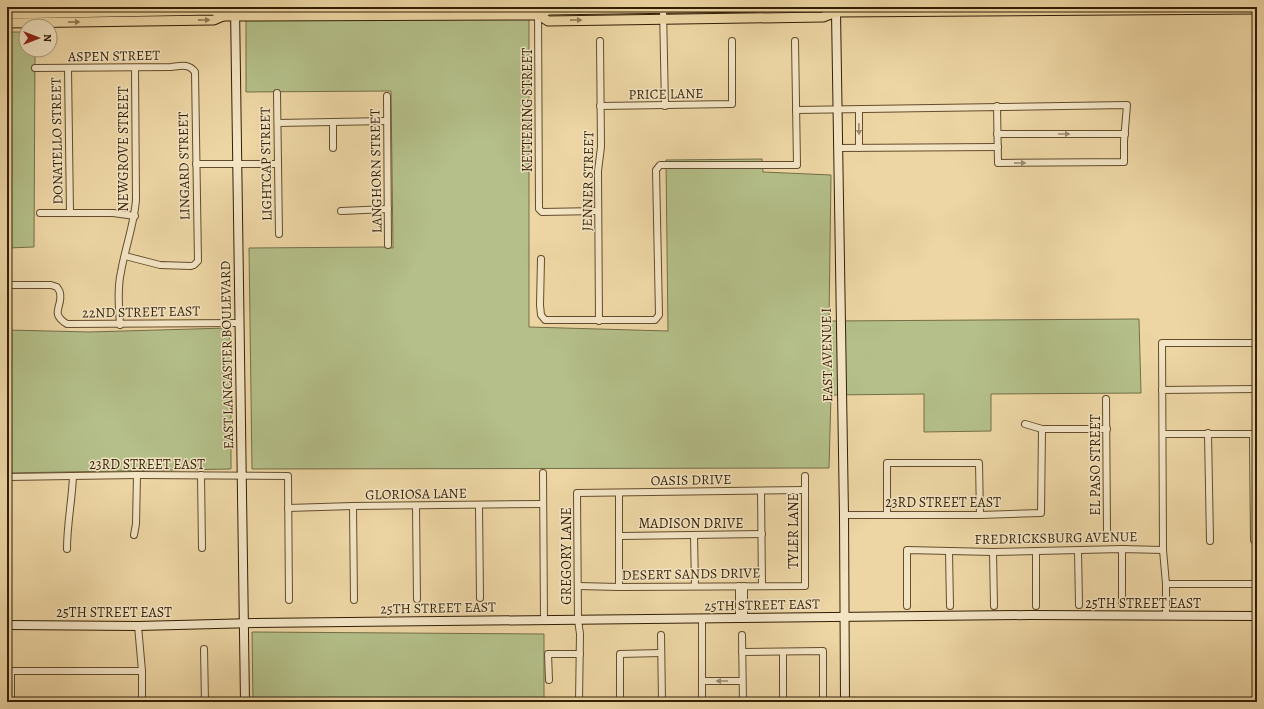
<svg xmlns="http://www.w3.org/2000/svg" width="1264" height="709" font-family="Alegreya,serif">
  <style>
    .green { fill: #b4bf89; stroke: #746f46 }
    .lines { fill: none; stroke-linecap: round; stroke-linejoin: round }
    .street-casing { stroke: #624d2c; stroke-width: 8 }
    .secondary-casing { stroke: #331f04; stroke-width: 10 }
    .primary-casing { stroke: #331f04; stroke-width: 11 }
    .street { stroke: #f3e4c4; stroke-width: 6 }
    .secondary { stroke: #f3e4c4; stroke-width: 8 }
    .primary { stroke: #edd6a4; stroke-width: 9 }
    .oneway { fill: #907a54 }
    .oneway2 { fill: #9d8b6e }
    .labels { text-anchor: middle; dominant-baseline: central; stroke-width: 3; stroke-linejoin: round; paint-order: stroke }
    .street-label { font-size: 14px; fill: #331f04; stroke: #f3e4c4 }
  </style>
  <rect width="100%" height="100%" fill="#edd6a4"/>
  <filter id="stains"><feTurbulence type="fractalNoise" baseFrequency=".005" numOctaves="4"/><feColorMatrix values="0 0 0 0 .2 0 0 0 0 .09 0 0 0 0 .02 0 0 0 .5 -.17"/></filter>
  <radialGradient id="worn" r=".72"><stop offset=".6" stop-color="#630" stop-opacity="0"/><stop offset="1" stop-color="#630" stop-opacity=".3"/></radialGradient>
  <g class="green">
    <path d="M246 7H529V327L668 331 666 160 762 159 763 172 831 175 829 321 1139 319 1141 393 991 394V431L924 432V394L831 395 829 468 252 469 249 248 384 247 393 248 391 91 246 92Z"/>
    <path d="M7 32H26V50H35L34 247 7 248Z"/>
    <path d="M227 328 231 344V469L7 473V330L90 332Z"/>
    <path d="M252 632 544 634V702H253Z"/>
  </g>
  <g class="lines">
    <defs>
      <g id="street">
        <path d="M538 7 539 209 542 212 598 211"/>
        <path d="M663 9 665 106"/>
        <path d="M35 68 171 67C180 66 189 63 195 72L198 261 194 265 191 266 160 265 125 256"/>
        <path d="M68 68 70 213"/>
        <path d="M277 93 279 234"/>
        <path d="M387 96 388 245"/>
        <path d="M600 106 732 104V41"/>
        <path d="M796 110C907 109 1017 106 1127 105L1124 141V162L998 163 997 106"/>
        <path d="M859 110V148"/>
        <path d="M333 122V148"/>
        <path d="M278 123 387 121"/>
        <path d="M997 134H1125"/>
        <path d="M838 148 998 147"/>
        <path d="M196 164H278"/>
        <path d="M341 211 388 209"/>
        <path d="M40 213H113L135 216"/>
        <path d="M541 259 540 305 541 315 545 320H655L659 315 656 170 660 165H797L795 41"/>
        <path d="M7 285H51L57 287C58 289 60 291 60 293 63 307 49 313 67 324L239 323"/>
        <path d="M599 321 598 171 601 147 600 41"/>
        <path d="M120 325C119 308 117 289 121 272 125 248 134 225 136 200L135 68"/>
        <path d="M1162 390 1257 389"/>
        <path d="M1106 399 1107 531"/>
        <path d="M1025 424 1042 429H1107"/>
        <path d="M1208 433 1210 541"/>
        <path d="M1163 434H1255"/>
        <path d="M1253 434 1254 540"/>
        <path d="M543 473 544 620"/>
        <path d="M201 475 202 548"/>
        <path d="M7 477 137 475 288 476 289 600"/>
        <path d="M761 491 762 586"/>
        <path d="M479 505 480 598"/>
        <path d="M353 506 354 600"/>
        <path d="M416 506 417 599"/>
        <path d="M288 508 353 506 543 504"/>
        <path d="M887 514V463H979L980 515"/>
        <path d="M844 515H980L1041 513 1042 429"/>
        <path d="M134 535 136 524 137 475"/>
        <path d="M694 535 695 586"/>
        <path d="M620 536 762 534"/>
        <path d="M67 549C67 524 72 501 73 476"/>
        <path d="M1078 550 1079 605"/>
        <path d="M949 551 950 606"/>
        <path d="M1036 551V606"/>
        <path d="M993 552 994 606"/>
        <path d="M1166 584H1257"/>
        <path d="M578 586 619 587 805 586V476"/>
        <path d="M739 586V619"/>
        <path d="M744 586V619"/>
        <path d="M619 587V493"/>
        <path d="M1122 605V549"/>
        <path d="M907 606V550L993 552 1122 549 1163 550"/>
        <path d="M1166 616V584L1163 550 1162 343H1257"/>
        <path d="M138 626 142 671V702"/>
        <path d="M661 635 662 702"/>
        <path d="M742 635 743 702"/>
        <path d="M204 649 205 702"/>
        <path d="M742 652 823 651V702"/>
        <path d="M783 652V702"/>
        <path d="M549 680 548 654H580"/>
        <path d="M702 681H742"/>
        <path d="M11 702V671H142"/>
        <path d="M579 702 580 634 578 620 577 493 805 490"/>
        <path d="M620 702V654L661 653"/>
        <path d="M675 702H702"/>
        <path d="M702 702V619"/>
        <path d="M783 702 845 701"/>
      </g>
      <g id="secondary">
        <path d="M235 7 245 702"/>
        <path d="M836 12 844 515 845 702"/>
        <path d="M7 625 138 626 255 623 1029 615 1257 616"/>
      </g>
      <g id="primary">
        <path d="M824 7 836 12"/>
        <path d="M7 14 214 10 223 16"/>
        <path d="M539 15 548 21 823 17 836 12 1257 9"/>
        <path d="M7 23 214 20 223 16H235L539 15 548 10 756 7"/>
      </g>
    </defs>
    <use href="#street" class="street-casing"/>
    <use href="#secondary" class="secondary-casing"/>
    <use href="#primary" class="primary-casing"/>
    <use href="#street" class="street"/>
    <use href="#secondary" class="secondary"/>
    <use href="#primary" class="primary"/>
  </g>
  <defs><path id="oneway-solid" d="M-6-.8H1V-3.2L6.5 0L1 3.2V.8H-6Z"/></defs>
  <g class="oneway">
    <use href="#oneway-solid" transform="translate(204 20) rotate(-1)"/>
    <use href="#oneway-solid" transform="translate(576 20) rotate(-1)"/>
    <use href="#oneway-solid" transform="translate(74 22) rotate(-1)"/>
  </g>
  <g class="oneway2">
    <use href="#oneway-solid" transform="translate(859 129) rotate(89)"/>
    <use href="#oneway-solid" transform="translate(1064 134)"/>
    <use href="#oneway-solid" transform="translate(1020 163) rotate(-1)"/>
    <use href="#oneway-solid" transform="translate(722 681) rotate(180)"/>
  </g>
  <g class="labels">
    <g class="street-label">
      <text transform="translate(114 56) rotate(-1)">ASPEN STREET</text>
      <text transform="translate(666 94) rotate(-1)">PRICE LANE</text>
      <text transform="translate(527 110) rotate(-90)">KETTERING STREET</text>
      <text transform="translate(57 141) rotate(-91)">DONATELLO STREET</text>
      <text transform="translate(123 149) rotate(-90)">NEWGROVE STREET</text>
      <text transform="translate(266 164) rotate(-91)">LIGHTCAP STREET</text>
      <text transform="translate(184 166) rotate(-91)">LINGARD STREET</text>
      <text transform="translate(376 171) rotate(-91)">LANGHORN STREET</text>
      <text transform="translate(588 181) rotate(-89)">JENNER STREET</text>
      <text transform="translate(141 312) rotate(-1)">22ND STREET EAST</text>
      <text transform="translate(227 355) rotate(-91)">EAST LANCASTER BOULEVARD</text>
      <text transform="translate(827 355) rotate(-91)">EAST AVENUE I</text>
      <text x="147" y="464">23RD STREET EAST</text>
      <text transform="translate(1095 465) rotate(-90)">EL PASO STREET</text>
      <text transform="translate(691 480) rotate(-1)">OASIS DRIVE</text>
      <text transform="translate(416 494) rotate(-1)">GLORIOSA LANE</text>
      <text x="943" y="502">23RD STREET EAST</text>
      <text x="691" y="523">MADISON DRIVE</text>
      <text transform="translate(793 531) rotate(-90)">TYLER LANE</text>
      <text transform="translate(1056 538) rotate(-1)">FREDRICKSBURG AVENUE</text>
      <text transform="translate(566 556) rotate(-90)">GREGORY LANE</text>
      <text transform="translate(691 574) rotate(-1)">DESERT SANDS DRIVE</text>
      <text x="1143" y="603">25TH STREET EAST</text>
      <text transform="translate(762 605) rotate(-1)">25TH STREET EAST</text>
      <text transform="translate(438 608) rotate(-1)">25TH STREET EAST</text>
      <text x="114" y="612">25TH STREET EAST</text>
    </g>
  </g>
  <rect width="1264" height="709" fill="none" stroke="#edd6a4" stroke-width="24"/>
  <rect x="8" y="8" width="1248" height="693" fill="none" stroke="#331f04" stroke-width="2"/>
  <rect x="12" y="12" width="1240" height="685" fill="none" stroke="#331f04"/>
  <g transform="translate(38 38) rotate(90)"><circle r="19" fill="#f3e4c4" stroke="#a69577"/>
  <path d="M0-3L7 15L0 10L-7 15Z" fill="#8f2418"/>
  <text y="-6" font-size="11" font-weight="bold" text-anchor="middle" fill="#331f04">N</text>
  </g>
  <rect width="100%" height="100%" filter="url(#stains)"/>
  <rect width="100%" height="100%" fill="url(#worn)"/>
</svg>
